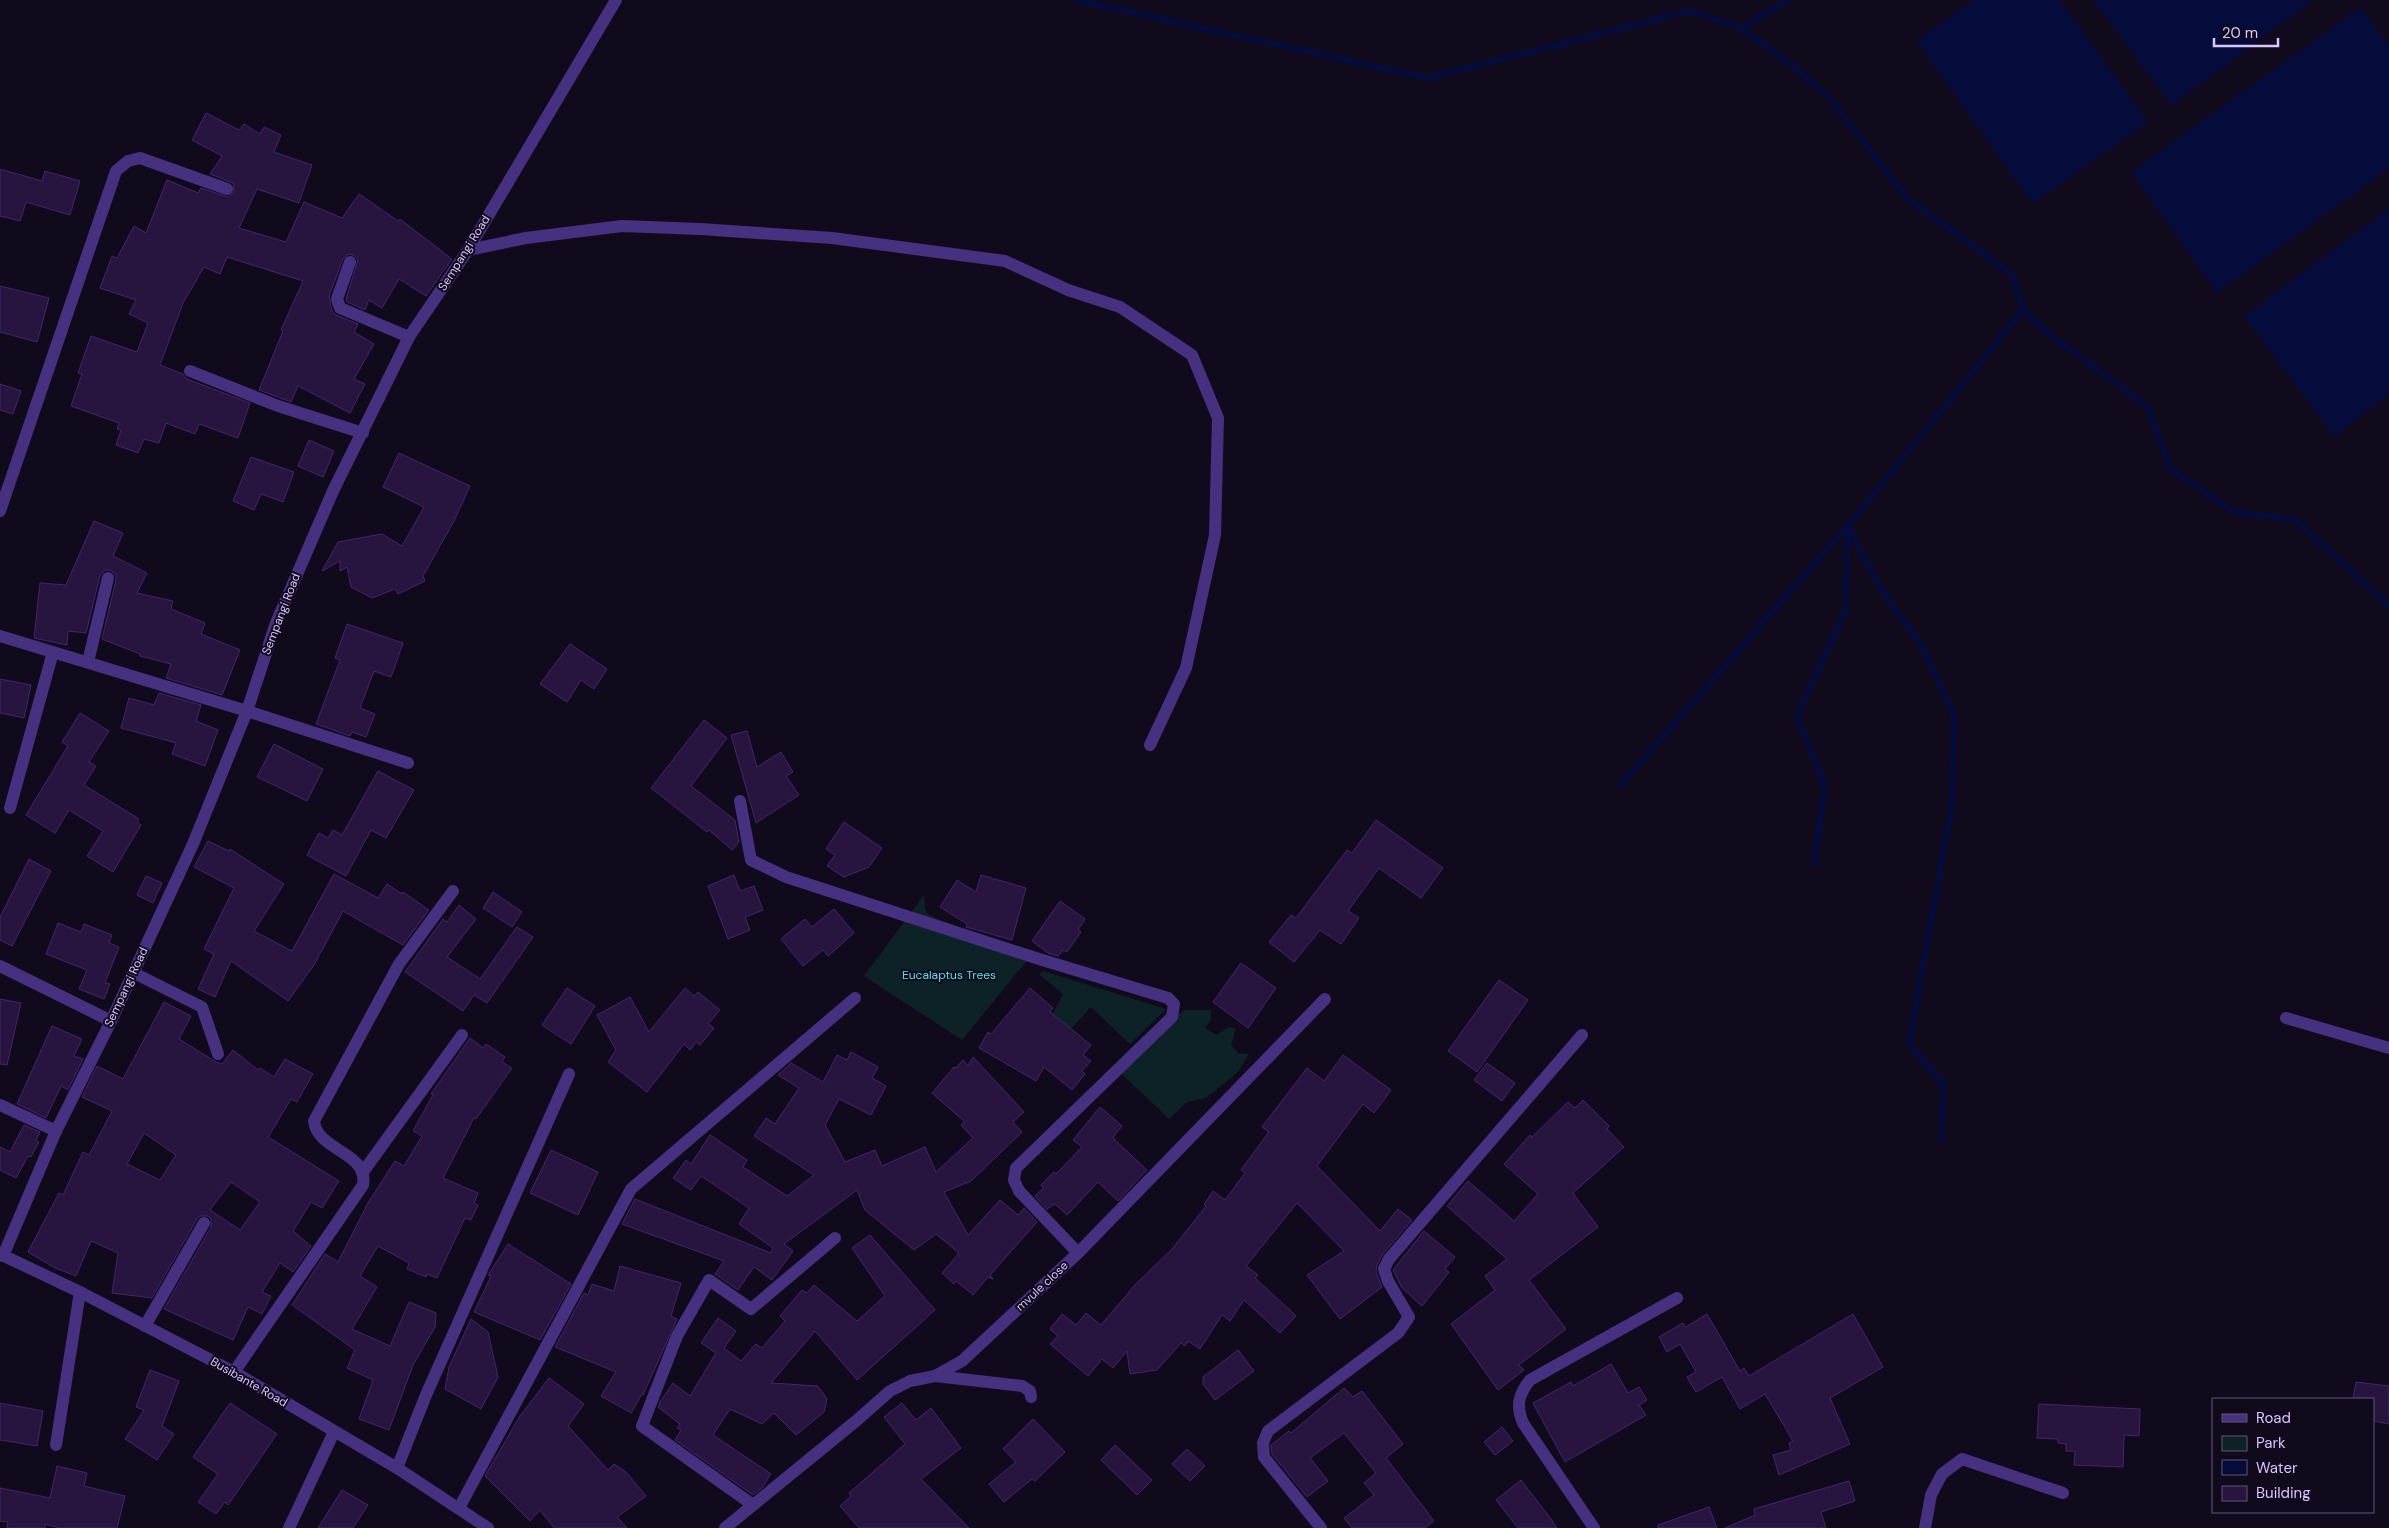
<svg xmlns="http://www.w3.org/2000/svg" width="2389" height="1528" font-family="'DM Sans',sans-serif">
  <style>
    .green { fill: #0c2227 }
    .water { fill: #050c3b }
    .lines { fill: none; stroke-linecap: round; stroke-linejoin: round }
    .stream { stroke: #050c3b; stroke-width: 6 }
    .building { fill: #27143f; stroke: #43256d; fill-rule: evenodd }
    .minor { stroke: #463180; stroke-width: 12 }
    .labels { text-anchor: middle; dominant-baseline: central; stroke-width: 4; stroke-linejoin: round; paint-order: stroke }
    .street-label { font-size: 12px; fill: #d9c6ff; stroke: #110a1d }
    .park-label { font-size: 12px; fill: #49e7e3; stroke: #110a1d }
  </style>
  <rect width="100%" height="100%" fill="#110a1d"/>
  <g class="green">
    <path d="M924 895 925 909 929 915 1030 957 962 1040 864 976Z"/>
    <path d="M1043 971 1166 1009 1130 1044 1091 1007 1071 1029 1052 1016 1063 994 1039 974Z"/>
    <path d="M1184 1010H1211V1020L1205 1028 1217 1035 1229 1027 1236 1028 1231 1045 1238 1053 1249 1054 1238 1072 1206 1098 1187 1102 1169 1119 1121 1073Z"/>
  </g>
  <g class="water">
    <path d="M1973 0H2060L2148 122 2033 204 1916 41Z"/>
    <path d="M2093 0H2313L2172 106Z"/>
    <path d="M2361 7 2389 45V169L2217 293 2131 172Z"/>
    <path d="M2389 208V395L2334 436 2244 316Z"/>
  </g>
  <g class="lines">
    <g class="stream">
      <path d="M1075 0 1428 78 1690 11 1741 28 1784 59 1828 96 1907 198 2013 275 2023 310 2045 331 2148 407 2170 469 2235 512 2296 520 2389 606"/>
      <path d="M1741 28 1789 0"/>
      <path d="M1848 527 1881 589 1922 646 1954 715 1952 804 1909 1044 1943 1083 1942 1142"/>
      <path d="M1620 786 1855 517 2023 310"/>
      <path d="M1814 863 1825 787 1797 716 1845 612 1848 528"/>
    </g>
  </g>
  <g class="building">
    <path d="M206 113 239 130 244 124 260 134 264 127 281 135 274 152 312 165 299 203 257 189 239 228 286 242 304 202 342 218 359 194 398 221 400 219 452 259 426 296 399 279 382 308 369 300 365 310 347 302 346 299 358 260 353 255 349 254 343 259 329 296 332 311 336 315 358 324 354 332 374 344 354 379 365 384 350 413 298 386 291 402 259 390 283 331 281 330 303 281 227 257 220 274 204 267 183 303 160 365 183 374 187 379 250 403 238 438 199 424 195 434 166 423 159 443 144 439 138 453 116 445 121 430 117 429 119 423 71 406 82 374 78 373 91 336 137 352 148 323 129 314 136 300 100 288 112 256 117 258 134 226 146 233 167 180 198 193 201 188 228 197 234 192 233 183 210 174 222 156 192 140Z"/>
    <path d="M0 169 42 181 45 171 80 181 70 215 26 202 20 221 0 216Z"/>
    <path d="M0 286 49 298 37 342 0 332Z"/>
    <path d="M0 384 21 391 13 414 0 410Z"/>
    <path d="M309 440 334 451 323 477 298 466Z"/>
    <path d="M399 453 470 486 454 521 423 576 425 581 398 594 395 589 372 598 351 587 347 567 340 571V561L322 571 338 542 382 534 402 546 424 507 383 487Z"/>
    <path d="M251 457 294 472 283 502 261 494 254 510 233 501Z"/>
    <path d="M94 521 123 533 113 556 147 573 137 593 173 601 171 609 205 623 201 634 240 650 222 695 166 678 171 664 140 656V654L102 639 116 580V575L110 570H105L100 576 86 633 68 631 67 645 34 638 40 583 66 585Z"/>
    <path d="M347 624 403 643 391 677 374 671 360 708 375 714 366 737 352 732 350 736 316 724 340 660 335 658Z"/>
    <path d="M570 644 607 669 594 689 581 680 567 702 540 684Z"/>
    <path d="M0 679 31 685 24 718 0 713Z"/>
    <path d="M159 693 201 705 196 721 218 730 205 766 172 754 176 743 121 728 129 698 154 705Z"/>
    <path d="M80 713 109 731 89 762 96 766 84 785 139 819 137 822 141 825 113 872 87 856 103 831 69 810 55 833 26 815 68 746 62 742Z"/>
    <path d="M704 720 727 738 691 786 735 820 739 842 732 850 709 830 707 832 651 788Z"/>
    <path d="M747 731 757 767 781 752 793 772 786 776 799 795 756 823 731 735Z"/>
    <path d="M274 744 323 769 307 801 257 777Z"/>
    <path d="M378 771 414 790 386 838 371 830 346 876 307 855 319 833 328 838 333 830 342 835Z"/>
    <path d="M1376 820 1443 868 1421 898 1379 868 1348 911 1359 918 1341 944 1320 930 1294 962 1269 942 1291 915 1296 918 1347 850 1352 853Z"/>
    <path d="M844 822 882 848 869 867 844 877 827 866 835 855 826 849Z"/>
    <path d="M208 841 229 851 230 849 284 884 254 931 292 951 334 874 378 898 387 884 402 894 403 892 429 910 403 945 343 911 314 965 288 1001 231 961 215 997 198 989 214 954 204 949 234 888 194 867Z"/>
    <path d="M29 859 51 871 12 946 0 940V917Z"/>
    <path d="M734 875 740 891 754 886 763 910 745 917 750 930 728 939 708 886Z"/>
    <path d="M981 875 1026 888 1012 940 966 927 967 924 940 907 957 880 976 892Z"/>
    <path d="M146 876 162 883 153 903 137 895Z"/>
    <path d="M493 892 522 912 512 927 483 908Z"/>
    <path d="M1060 901 1085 919 1078 930 1081 932 1067 952 1063 950 1058 956 1048 953 1032 941Z"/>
    <path d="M459 905 476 919 447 957 480 979 517 927 533 937 487 1003 474 995 463 1011 405 972 443 919 447 922Z"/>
    <path d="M834 909 854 933 828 956 823 950 803 966 781 939 805 919 812 927Z"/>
    <path d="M58 923 81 932 84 924 112 935 109 943 119 947 105 983 110 984 104 999 79 989 87 970 46 954Z"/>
    <path d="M1241 963 1276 988 1248 1028 1213 1002Z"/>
    <path d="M1499 980 1528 1000 1477 1072 1448 1051Z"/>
    <path d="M567 988 595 1006 571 1044 542 1025Z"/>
    <path d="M685 988 694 996 698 992 720 1010 708 1024 714 1028 700 1045 696 1042 690 1050 684 1044 647 1092 608 1062 616 1050 597 1015 630 997 649 1032Z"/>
    <path d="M1030 988 1053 1008 1050 1012 1091 1045 1083 1055 1091 1061 1082 1071 1085 1074 1072 1090 1044 1067 1036 1081 979 1048 988 1032 991 1034Z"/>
    <path d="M0 999 21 1003 7 1065 0 1064Z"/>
    <path d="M164 1002 191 1016 179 1039 216 1062 222 1064 233 1050 258 1070 260 1068 274 1077 285 1059 313 1074 297 1102 291 1099 268 1137 339 1181 322 1208 311 1202 293 1231 311 1246 293 1272 280 1263 262 1292 271 1296 262 1314 248 1307 233 1340 164 1309 211 1227V1219L208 1216H200L197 1219 152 1298 112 1293 118 1253 91 1241 76 1276 55 1268 28 1252 59 1193 63 1195 83 1152 89 1155 112 1111 82 1097 97 1066 123 1079ZM144 1133 176 1155 160 1180 127 1164ZM231 1182 260 1202 240 1230 210 1210Z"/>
    <path d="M52 1026 82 1039 74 1056 83 1059 68 1090 61 1086 46 1118 17 1104Z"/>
    <path d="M470 1038 483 1048 486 1044 505 1057 502 1062 512 1068 476 1119 474 1118 443 1178 478 1193 474 1203 478 1205 471 1220 465 1218 437 1278 427 1274 426 1277 407 1269 409 1263 378 1246 360 1276 377 1287 352 1329 390 1346 409 1302 436 1313 435 1327 413 1365 389 1430 359 1419 373 1380 347 1368 355 1350 292 1305 325 1254 338 1262 368 1203 395 1161 404 1166 422 1136 413 1131 433 1095 431 1094Z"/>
    <path d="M851 1052 878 1067 872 1078 886 1086 871 1115 839 1099 825 1125 845 1162 875 1150 882 1166 925 1147 936 1172 973 1138 961 1125 965 1122 932 1093 954 1067 956 1068 963 1060 968 1066 973 1057 1024 1112 1013 1122 1022 1132 971 1181 944 1192 968 1235 1000 1200 1018 1215 1024 1208 1037 1222 990 1275 993 1279 988 1277 973 1295 956 1281 954 1284 942 1273 959 1253 936 1234 914 1250 865 1210 857 1190 784 1244 793 1251 772 1280 754 1267 738 1290 715 1274 724 1261 622 1224 635 1199 771 1253 773 1248 739 1224 749 1208 701 1176 691 1190 673 1178 686 1160 691 1164 710 1135 747 1160 743 1167 787 1196 814 1175 754 1136 766 1118 775 1124 799 1088 778 1075 791 1063 823 1082 837 1055 847 1060Z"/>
    <path d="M1343 1055 1391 1090 1374 1113 1363 1104 1317 1166 1380 1231 1398 1209 1412 1220 1383 1254 1377 1265 1376 1272 1382 1287 1340 1319 1307 1275 1344 1251 1297 1203 1246 1266 1258 1275 1255 1278 1296 1316 1280 1333 1244 1300 1230 1321 1222 1315 1200 1349 1188 1341 1185 1346 1181 1343 1157 1370 1130 1374 1127 1351 1113 1368 1102 1359 1088 1376 1050 1344 1058 1336 1050 1329 1062 1314 1076 1325 1086 1313 1101 1325 1135 1285 1173 1248 1206 1206 1204 1204 1213 1191 1225 1200 1245 1173 1241 1170 1269 1132 1262 1127 1307 1068 1324 1081Z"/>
    <path d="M1487 1063 1515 1083 1502 1101 1474 1080Z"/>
    <path d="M1583 1100 1609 1126 1607 1129 1624 1147 1573 1193 1598 1227 1529 1280 1566 1329 1519 1365 1524 1370 1498 1390 1451 1324 1495 1290 1485 1276 1507 1259 1447 1206 1468 1181 1514 1221 1538 1194 1504 1164 1530 1135 1532 1137 1568 1102 1575 1108Z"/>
    <path d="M1100 1107 1122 1126 1113 1137 1115 1140 1147 1170 1118 1201 1098 1182 1067 1215 1055 1204 1047 1209 1035 1196 1044 1188 1041 1185 1054 1172 1056 1174 1082 1147 1073 1140Z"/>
    <path d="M24 1125 40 1132 36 1140 39 1142 31 1157 28 1156 16 1178 0 1170V1147L10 1152Z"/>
    <path d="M551 1150 598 1172 578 1215 530 1193Z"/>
    <path d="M1424 1231 1455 1257 1445 1269 1449 1272 1422 1306 1402 1288 1393 1270Z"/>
    <path d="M870 1235 935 1310 857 1380 815 1331 771 1383 818 1386 827 1399 824 1412 796 1435 774 1413 762 1424 730 1409 713 1435 771 1474 762 1488 753 1495 675 1440 681 1430 677 1428 680 1424 658 1407 660 1402 673 1383 690 1396 716 1353 701 1343 718 1318 736 1331 724 1348 741 1361 756 1344 762 1348 785 1321 780 1316 802 1290 807 1293 814 1285 857 1321 885 1296 852 1248Z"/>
    <path d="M508 1244 571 1284 540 1340 474 1312 491 1276 488 1275 490 1272Z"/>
    <path d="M620 1266 681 1283 671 1316 677 1319 643 1395 642 1394 631 1413 601 1396 616 1372 555 1347 584 1293 588 1295 592 1284 614 1291Z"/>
    <path d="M1707 1314 1740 1371 1744 1368 1749 1376 1853 1314 1883 1367 1830 1398 1850 1444 1779 1475 1773 1455 1791 1450 1789 1443 1793 1441 1765 1394 1740 1409 1722 1377 1696 1392 1687 1377 1696 1372 1680 1344 1667 1352 1659 1337 1683 1323 1686 1327Z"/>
    <path d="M471 1319 488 1332 498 1377 481 1409 445 1389 449 1367Z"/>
    <path d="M1238 1350 1254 1371 1215 1400 1203 1384V1377Z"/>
    <path d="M1611 1364 1628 1393 1639 1387 1647 1400 1639 1405 1646 1415 1565 1462 1533 1403 1571 1382 1573 1386Z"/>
    <path d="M150 1370 179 1381 162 1426 174 1434 157 1460 125 1439 144 1410 136 1407Z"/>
    <path d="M549 1378 584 1404 568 1426 608 1470 614 1464 626 1472 646 1496 617 1517 627 1528H554L540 1510 530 1521 485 1476 520 1416Z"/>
    <path d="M2356 1382 2389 1386V1424L2373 1421V1399H2353Z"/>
    <path d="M1344 1388 1353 1397 1362 1391 1403 1444 1386 1458 1434 1521 1425 1528H1352L1344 1518 1374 1495 1364 1483 1376 1473 1344 1433 1310 1458 1328 1481 1307 1497 1272 1454 1271 1445 1289 1431 1291 1433Z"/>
    <path d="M0 1403 43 1411 37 1446 0 1440Z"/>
    <path d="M230 1403 277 1434 228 1505 225 1502 216 1514 198 1502 218 1474 193 1457Z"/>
    <path d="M902 1403 916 1420 931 1408 961 1448 921 1479 969 1528H859L840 1506 851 1496 849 1493 905 1444 884 1417Z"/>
    <path d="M2039 1404 2140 1409 2139 1436 2124 1435 2123 1467 2074 1465 2075 1451H2066V1444L2058 1443V1439L2037 1438Z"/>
    <path d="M1033 1419 1065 1452 1035 1481 1032 1479 1004 1502 989 1484 1016 1462 1003 1449Z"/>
    <path d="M1502 1427 1513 1441 1495 1455 1484 1442Z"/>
    <path d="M1115 1445 1152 1480 1137 1495 1101 1460Z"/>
    <path d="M1187 1449 1205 1466 1190 1481 1172 1464Z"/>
    <path d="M57 1466 87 1473 84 1486 125 1496 117 1528H60L45 1524V1528H7L8 1522 0 1521V1488L50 1498Z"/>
    <path d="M1521 1480 1551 1519 1557 1528H1518L1496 1500Z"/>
    <path d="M1849 1481 1855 1501 1821 1512 1826 1528H1725L1755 1515 1754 1509Z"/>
    <path d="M342 1490 368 1505 353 1528H318Z"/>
    <path d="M1709 1507 1717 1528H1658V1525Z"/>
  </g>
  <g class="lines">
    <g class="minor">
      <path d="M468 250 526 238 622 226 700 229 832 238 1005 261 1068 290 1120 307 1192 355 1218 418 1215 535 1186 668 1150 745"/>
      <path d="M350 262 337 299 340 308 409 337"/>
      <path d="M190 371 278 406 363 433"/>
      <path d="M0 511 116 171 128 161 140 158 227 189"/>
      <path d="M0 636 247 711 408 763"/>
      <path d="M88 662 108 578"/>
      <path d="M740 801 751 860 786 877 1039 959 1168 998 1174 1004 1172 1017 1016 1168 1014 1180 1019 1191 1078 1253"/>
      <path d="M10 808 53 652"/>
      <path d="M0 966 111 1021"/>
      <path d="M134 973 202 1007 218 1054"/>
      <path d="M2286 1018 2389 1048"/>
      <path d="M0 1105 56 1131"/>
      <path d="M363 1172 462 1035"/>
      <path d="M0 1254 80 1292 234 1372 397 1468 488 1528"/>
      <path d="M3 1256 56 1131 111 1021 193 844 247 711 276 623 333 491 409 337 468 250 616 0"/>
      <path d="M145 1326 204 1223"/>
      <path d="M234 1372 363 1185C369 1152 317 1151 314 1121L399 964 453 891"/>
      <path d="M935 1376 1022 1386 1030 1391 1031 1397"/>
      <path d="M56 1445 80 1292"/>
      <path d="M397 1468 426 1395 569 1074"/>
      <path d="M753 1505 642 1426 677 1336 709 1280 751 1309 835 1238"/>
      <path d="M459 1508 631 1189 855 998"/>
      <path d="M289 1528 334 1432"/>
      <path d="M725 1528 856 1421 890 1391 910 1381 935 1376 962 1361 1078 1253 1325 999"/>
      <path d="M1321 1528 1264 1457 1263 1443 1268 1431 1398 1333 1409 1317 1388 1281 1384 1269 1389 1259 1582 1035"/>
      <path d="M1594 1528 1523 1423C1516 1406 1518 1395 1530 1380L1677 1298"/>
      <path d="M1925 1528 1931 1495 1942 1474 1962 1459 2063 1493"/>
    </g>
  </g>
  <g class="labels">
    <g class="street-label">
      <text transform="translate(464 253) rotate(-58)">Sempangi Road</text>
      <text transform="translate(281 614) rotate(-69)">Sempangi Road</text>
      <text transform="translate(126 987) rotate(-65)">Sempangi Road</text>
      <text transform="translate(1042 1286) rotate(-43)">mvule close</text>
      <text transform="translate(249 1382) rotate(30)">Busibante Road</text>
    </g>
    <g class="park-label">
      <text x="949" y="975">Eucalaptus Trees</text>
    </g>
  </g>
  <rect x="2212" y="1398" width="162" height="115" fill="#110a1d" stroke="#615577"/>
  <rect x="2222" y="1414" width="25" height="8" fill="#463180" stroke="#615577"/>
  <text x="2256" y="1423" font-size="15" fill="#d9c6ff">Road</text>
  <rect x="2222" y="1436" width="25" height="15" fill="#0c2227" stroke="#615577"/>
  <text x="2256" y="1448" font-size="15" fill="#d9c6ff">Park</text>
  <rect x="2222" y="1460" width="25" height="15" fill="#050c3b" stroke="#615577"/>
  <text x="2256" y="1473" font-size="15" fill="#d9c6ff">Water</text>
  <rect x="2222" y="1486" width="25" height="15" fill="#27143f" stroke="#615577"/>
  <text x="2256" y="1498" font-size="15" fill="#d9c6ff">Building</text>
  <path d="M2214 38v8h64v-8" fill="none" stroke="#d9c6ff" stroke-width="2.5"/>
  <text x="2222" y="38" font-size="15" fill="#d9c6ff" stroke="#110a1d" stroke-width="4" paint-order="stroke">20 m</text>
</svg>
